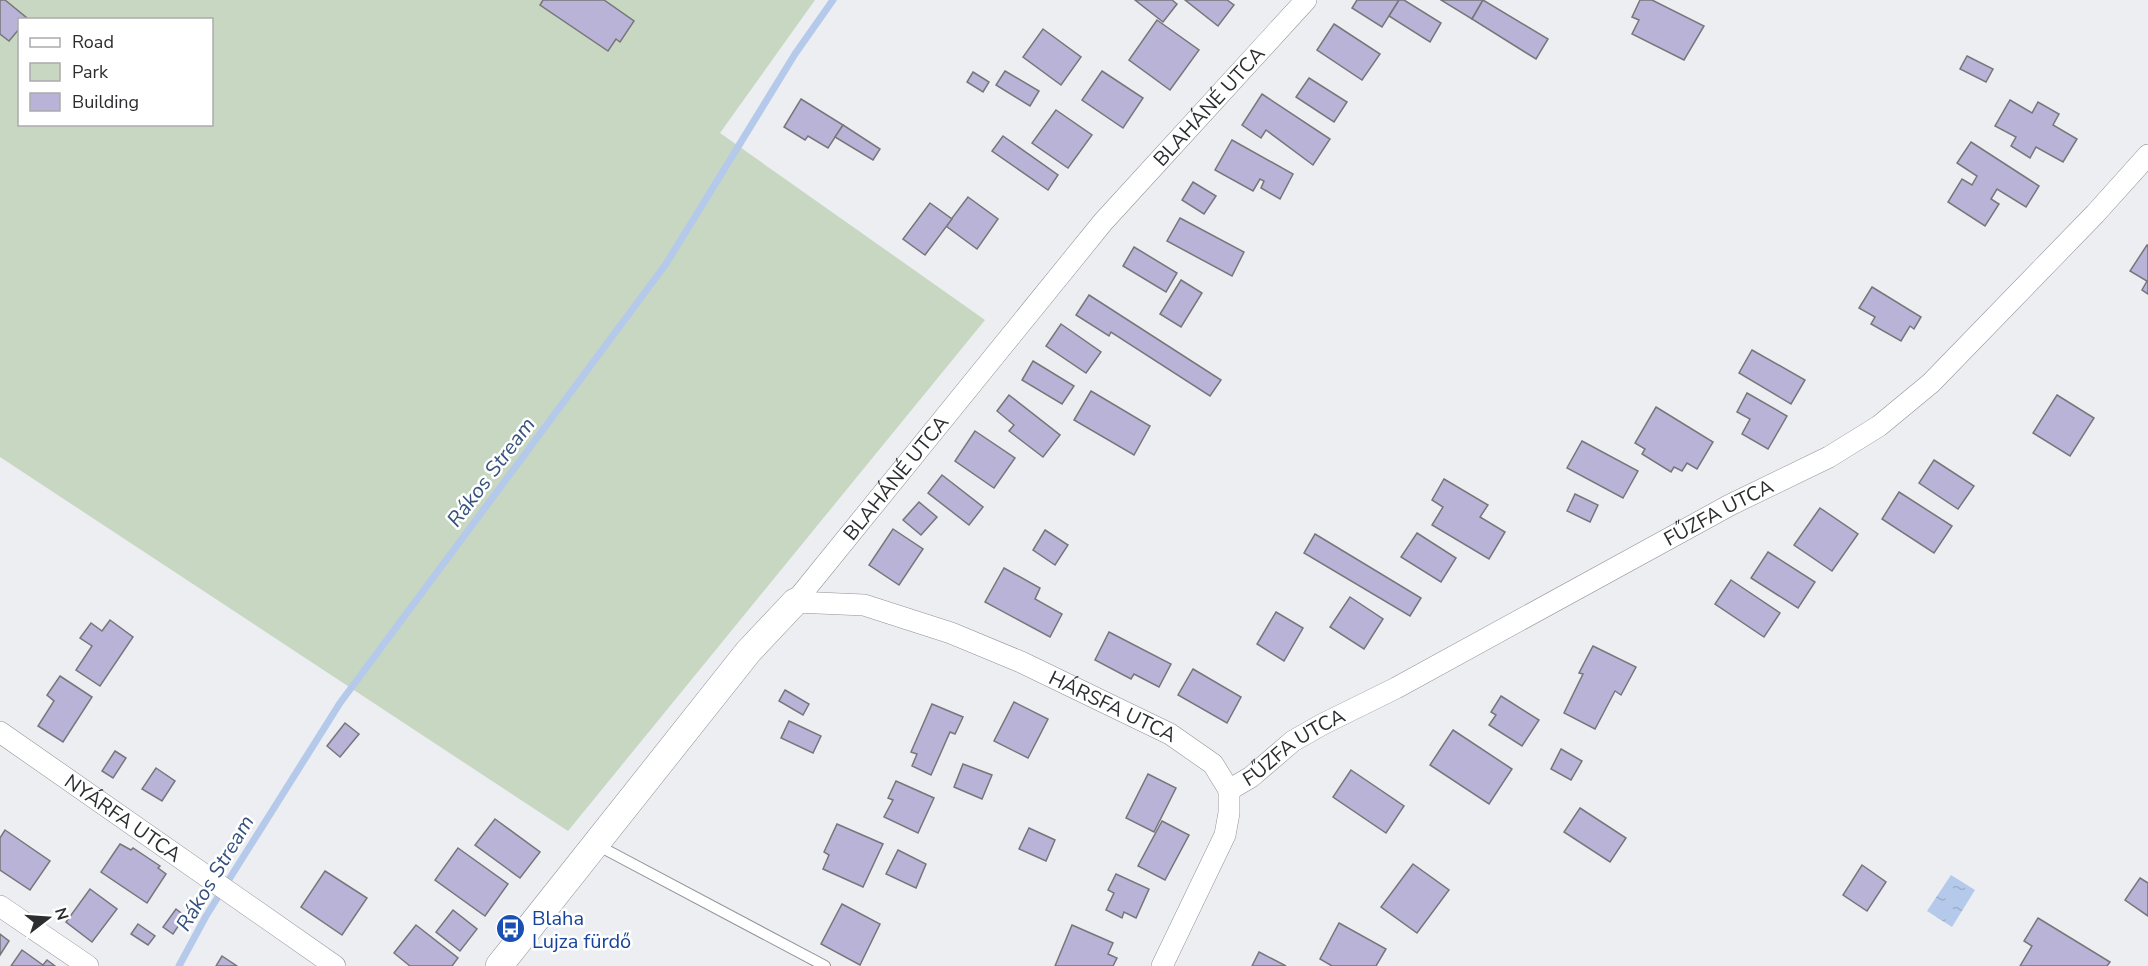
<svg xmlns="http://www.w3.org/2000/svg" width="2148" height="966" font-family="'Nunito Sans',sans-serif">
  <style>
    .green { fill: #c8d7c1; fill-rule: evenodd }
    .water { fill: url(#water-ripples) }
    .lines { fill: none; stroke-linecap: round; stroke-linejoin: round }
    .stream { stroke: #b5caeb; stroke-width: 7 }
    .building { fill: #b9b3d8; stroke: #77767a; stroke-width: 1.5 }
    .service-casing { stroke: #909297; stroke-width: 12 }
    .minor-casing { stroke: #909297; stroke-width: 22 }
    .tertiary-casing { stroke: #909297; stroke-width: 28 }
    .service { stroke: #fff; stroke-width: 10 }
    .minor { stroke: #fff; stroke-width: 21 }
    .tertiary { stroke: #fff; stroke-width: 27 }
    .labels { text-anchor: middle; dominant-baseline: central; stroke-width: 5; stroke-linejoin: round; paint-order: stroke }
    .street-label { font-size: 20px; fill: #2c2d2f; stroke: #fff }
    .transit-label { font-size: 20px; fill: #164399; stroke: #fff; text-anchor: start }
    .water-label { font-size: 21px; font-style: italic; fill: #35517e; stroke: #fff }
  </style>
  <defs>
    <pattern id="water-ripples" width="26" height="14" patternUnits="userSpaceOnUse" patternTransform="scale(1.5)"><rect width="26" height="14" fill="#b5caeb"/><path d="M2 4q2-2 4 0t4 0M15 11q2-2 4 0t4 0" fill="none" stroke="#9caeca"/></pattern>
  </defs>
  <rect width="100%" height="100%" fill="#eceef2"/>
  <path class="green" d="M0 0H815L720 133 985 320 568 831 0 457ZM20 20H212V124H20Z"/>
  <path class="water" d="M1951 875 1975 890 1952 927 1927 911Z"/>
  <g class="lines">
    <path class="stream" d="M179 966 206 916 340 703 666 264 795 54 833 0"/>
  </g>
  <g class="building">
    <path d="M0 0H5L27 18 20 20V28L9 41 0 34Z"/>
    <path d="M543 0H604L634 21 620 42 616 39 608 51 540 5Z"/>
    <path d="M1135 0H1172L1177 4 1163 22Z"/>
    <path d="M1185 0H1227L1234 5 1218 26Z"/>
    <path d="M1357 0H1399L1382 27 1352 8Z"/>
    <path d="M1399 0H1404L1441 23 1430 42 1389 16Z"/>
    <path d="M1441 0H1483L1472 19Z"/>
    <path d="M1483 0 1548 39 1536 59 1472 19Z"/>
    <path d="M1640 0H1652L1704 26 1684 60 1632 34 1639 20 1632 17Z"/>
    <path d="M1157 20 1199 50 1170 90 1129 60Z"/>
    <path d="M1334 24 1380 54 1362 80 1317 50Z"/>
    <path d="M1043 29 1081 57 1061 85 1023 57Z"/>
    <path d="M1967 56 1993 69 1986 82 1960 69Z"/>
    <path d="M1005 71 1039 91 1030 106 996 85Z"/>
    <path d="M1102 71 1143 98 1123 128 1082 100Z"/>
    <path d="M973 72 989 82 983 92 967 82Z"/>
    <path d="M1309 78 1347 102 1334 122 1296 97Z"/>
    <path d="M1262 94 1330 139 1313 165 1266 130 1261 138 1242 125Z"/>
    <path d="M801 99 843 125 828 148 808 136 805 140 784 127Z"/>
    <path d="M2010 100 2032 113 2038 102 2059 114 2053 125 2077 139 2063 162 2036 147 2030 158 2011 146 2016 137 1995 126Z"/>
    <path d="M1056 110 1092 135 1068 168 1032 143Z"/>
    <path d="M843 125 880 149 873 160 835 137Z"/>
    <path d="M1003 136 1058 175 1048 190 992 151Z"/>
    <path d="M1232 140 1293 174 1280 199 1261 188 1264 181 1260 179 1253 191 1215 170Z"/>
    <path d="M1971 142 2039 186 2026 207 1997 189 1991 199 1999 204 1985 226 1948 202 1962 179 1972 185 1977 176 1957 163Z"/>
    <path d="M1193 182 1216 196 1204 214 1182 200Z"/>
    <path d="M968 197 998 219 977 249 946 226Z"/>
    <path d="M930 203 952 219 925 255 903 239Z"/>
    <path d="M1180 218 1244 252 1232 276 1167 241Z"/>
    <path d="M2147 245H2148V294L2142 290 2147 281 2130 271Z"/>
    <path d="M1134 247 1177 273 1166 292 1123 266Z"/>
    <path d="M1181 280 1202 293 1181 327 1160 314Z"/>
    <path d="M1872 287 1921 317 1914 329 1910 326 1901 341 1871 324 1875 317 1859 308Z"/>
    <path d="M1089 295 1221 380 1210 396 1111 332 1109 336 1076 315Z"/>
    <path d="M1061 324 1101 352 1086 373 1046 346Z"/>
    <path d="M1752 350 1805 380 1791 404 1739 373Z"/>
    <path d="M1033 361 1074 386 1062 404 1022 380Z"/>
    <path d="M1091 391 1150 426 1134 455 1074 420Z"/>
    <path d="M1747 393 1787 416 1768 449 1742 434 1750 419 1737 412Z"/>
    <path d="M1009 395 1060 435 1043 457 1009 431 1014 425 997 411Z"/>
    <path d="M2057 395 2094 418 2070 456 2033 433Z"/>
    <path d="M1656 407 1713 442 1697 469 1687 463 1682 471 1674 467 1671 472 1642 454 1645 449 1635 443Z"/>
    <path d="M975 431 1015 458 994 488 955 461Z"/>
    <path d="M1582 441 1638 471 1623 498 1567 468Z"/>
    <path d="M1934 460 1974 486 1958 509 1919 483Z"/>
    <path d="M942 475 983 507 969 525 928 493Z"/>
    <path d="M1444 479 1488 505 1480 517 1505 532 1489 559 1432 525 1443 507 1432 500Z"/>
    <path d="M1899 492 1952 526 1934 553 1882 519Z"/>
    <path d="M1575 494 1598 505 1590 522 1567 511Z"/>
    <path d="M919 502 937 517 921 535 903 520Z"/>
    <path d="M1820 508 1858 534 1832 571 1794 545Z"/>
    <path d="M893 529 923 549 899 585 869 565Z"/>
    <path d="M1045 530 1068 545 1055 565 1033 550Z"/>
    <path d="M1417 533 1456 558 1441 582 1401 557Z"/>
    <path d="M1315 534 1421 598 1410 616 1304 553Z"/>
    <path d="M1768 552 1815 582 1798 608 1751 578Z"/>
    <path d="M1004 568 1040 588 1035 599 1062 614 1050 637 985 602Z"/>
    <path d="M1731 580 1780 613 1764 637 1715 604Z"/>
    <path d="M1350 597 1383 619 1364 649 1330 627Z"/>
    <path d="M1276 612 1303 628 1284 661 1257 644Z"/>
    <path d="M110 620 133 637 100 686 76 670 92 646 80 638 91 623 102 631Z"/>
    <path d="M1109 632 1171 664 1159 687 1134 674 1131 679 1095 660Z"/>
    <path d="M1593 646 1636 667 1621 695 1615 691 1595 729 1564 713 1583 674 1579 673Z"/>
    <path d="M1193 669 1241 697 1227 723 1178 695Z"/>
    <path d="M60 676 92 697 63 742 38 726 54 701 47 695Z"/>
    <path d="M785 690 809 704 803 715 779 701Z"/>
    <path d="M1501 696 1539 720 1522 746 1489 725 1496 715 1491 712Z"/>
    <path d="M1014 702 1048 719 1028 758 994 741Z"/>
    <path d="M932 704 963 717 955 734 950 732 931 775 912 766 917 754 911 752Z"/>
    <path d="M789 721 821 736 813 753 781 738Z"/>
    <path d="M345 723 359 734 340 757 327 746Z"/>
    <path d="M1453 730 1512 769 1489 804 1430 765Z"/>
    <path d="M1561 749 1582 761 1571 780 1551 769Z"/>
    <path d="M115 751 126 758 113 778 102 771Z"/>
    <path d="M963 764 992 775 982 799 954 787Z"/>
    <path d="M156 768 175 781 162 801 142 789Z"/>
    <path d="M1351 770 1404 806 1386 833 1333 797Z"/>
    <path d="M1148 774 1176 788 1154 832 1126 818Z"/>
    <path d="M896 781 934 798 918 833 884 817 893 800 888 798Z"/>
    <path d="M1580 808 1626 838 1610 862 1564 832Z"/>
    <path d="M495 819 540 852 520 878 475 845Z"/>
    <path d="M1162 821 1189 835 1165 880 1138 866Z"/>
    <path d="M837 824 883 844 863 887 823 869 829 855 824 852Z"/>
    <path d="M1029 828 1055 840 1046 861 1019 849Z"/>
    <path d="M5 830 50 861 30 890 0 870V838Z"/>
    <path d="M120 844 131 850 133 848 160 866 158 868 166 874 147 903 101 872Z"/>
    <path d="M458 848 508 884 485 916 435 880Z"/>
    <path d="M898 850 926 864 916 888 886 874Z"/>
    <path d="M1413 864 1449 890 1417 933 1381 907Z"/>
    <path d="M1862 865 1886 882 1867 911 1843 895Z"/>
    <path d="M325 871 367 898 342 935 301 907Z"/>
    <path d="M1116 874 1149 889 1136 918 1124 912 1122 918 1106 910 1114 893 1108 890Z"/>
    <path d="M2140 878 2148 883V916L2125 900Z"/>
    <path d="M90 889 117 909 92 942 66 922Z"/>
    <path d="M842 904 880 924 860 965 821 944Z"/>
    <path d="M176 909 185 916 173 934 163 927Z"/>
    <path d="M453 910 477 929 460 951 436 932Z"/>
    <path d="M2038 918 2110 962 2107 966H2020L2032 946 2024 941Z"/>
    <path d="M1339 923 1386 949 1376 966H1332L1320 959Z"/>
    <path d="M138 924 155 936 148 945 131 934Z"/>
    <path d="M416 925 458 958 452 966H410L394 953Z"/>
    <path d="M1072 925 1113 943 1108 954 1117 958 1113 966H1055Z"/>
    <path d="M0 934 9 941 0 955Z"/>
    <path d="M22 950 43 965 47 960 55 966H11Z"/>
    <path d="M1259 952 1286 966H1252Z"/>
    <path d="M222 956 237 966H216Z"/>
  </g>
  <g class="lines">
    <defs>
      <path id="service" d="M597 845 825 966"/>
      <g id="minor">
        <path id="s1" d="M795 602 1103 222 1306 0"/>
        <path id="s2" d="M795 602 864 605 951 633 1021 662 1170 734 1213 764 1229 790V813L1225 835 1162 966"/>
        <path id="s3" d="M0 732 335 966"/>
        <path id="s4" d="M1229 790 1251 777 1293 741 1323 724 1396 688 1730 505 1829 457 1879 426 1931 383 2095 214 2148 155"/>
        <path d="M0 906 88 966"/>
      </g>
      <path id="tertiary" d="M499 966 748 652 795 602"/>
    </defs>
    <use href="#service" class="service-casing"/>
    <use href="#minor" class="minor-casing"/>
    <use href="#tertiary" class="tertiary-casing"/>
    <use href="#service" class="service"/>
    <use href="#minor" class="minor"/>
    <use href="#tertiary" class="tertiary"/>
  </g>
  <defs>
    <symbol id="bus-disc" viewBox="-11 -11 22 22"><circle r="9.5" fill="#1a4fb4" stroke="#fff"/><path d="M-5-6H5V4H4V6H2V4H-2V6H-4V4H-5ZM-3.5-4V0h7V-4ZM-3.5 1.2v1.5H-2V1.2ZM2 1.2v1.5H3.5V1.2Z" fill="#fff"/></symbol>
  </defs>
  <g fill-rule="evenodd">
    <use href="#bus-disc" x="494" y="912" width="33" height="33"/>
  </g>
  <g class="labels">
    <g class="street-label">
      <text stroke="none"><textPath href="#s1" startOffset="646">BLAHÁNÉ UTCA</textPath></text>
      <text stroke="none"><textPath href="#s1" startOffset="160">BLAHÁNÉ UTCA</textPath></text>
      <text stroke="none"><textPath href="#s4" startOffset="564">FŰZFA UTCA</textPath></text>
      <text stroke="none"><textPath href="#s2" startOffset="338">HÁRSFA UTCA</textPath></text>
      <text stroke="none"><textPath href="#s4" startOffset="78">FŰZFA UTCA</textPath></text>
      <text stroke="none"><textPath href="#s3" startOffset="150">NYÁRFA UTCA</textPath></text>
    </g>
    <g class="transit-label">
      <text x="532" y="918">Blaha<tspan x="532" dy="23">Lujza fürdő</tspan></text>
    </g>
    <g class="water-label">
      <text transform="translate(491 472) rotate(-53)">Rákos Stream</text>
      <text transform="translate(215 873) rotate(-59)">Rákos Stream</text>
    </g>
  </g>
  <rect x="18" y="18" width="195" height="108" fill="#ffffff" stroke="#ababac" stroke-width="1.5"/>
  <rect x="30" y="38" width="30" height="9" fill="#ffffff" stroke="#ababac" stroke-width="1.5"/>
  <text x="72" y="48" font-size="18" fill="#2c2d2f">Road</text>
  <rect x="30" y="63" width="30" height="18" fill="#c8d7c1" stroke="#ababac" stroke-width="1.5"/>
  <text x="72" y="78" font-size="18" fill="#2c2d2f">Park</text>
  <rect x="30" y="93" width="30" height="18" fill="#b9b3d8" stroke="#ababac" stroke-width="1.5"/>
  <text x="72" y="108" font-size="18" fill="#2c2d2f">Building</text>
  <g transform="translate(48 918) rotate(73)" stroke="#ffffff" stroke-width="4.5" paint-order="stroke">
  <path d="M0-4.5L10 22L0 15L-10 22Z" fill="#2c2d2f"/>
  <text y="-9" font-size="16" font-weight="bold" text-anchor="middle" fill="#2c2d2f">N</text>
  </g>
</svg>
